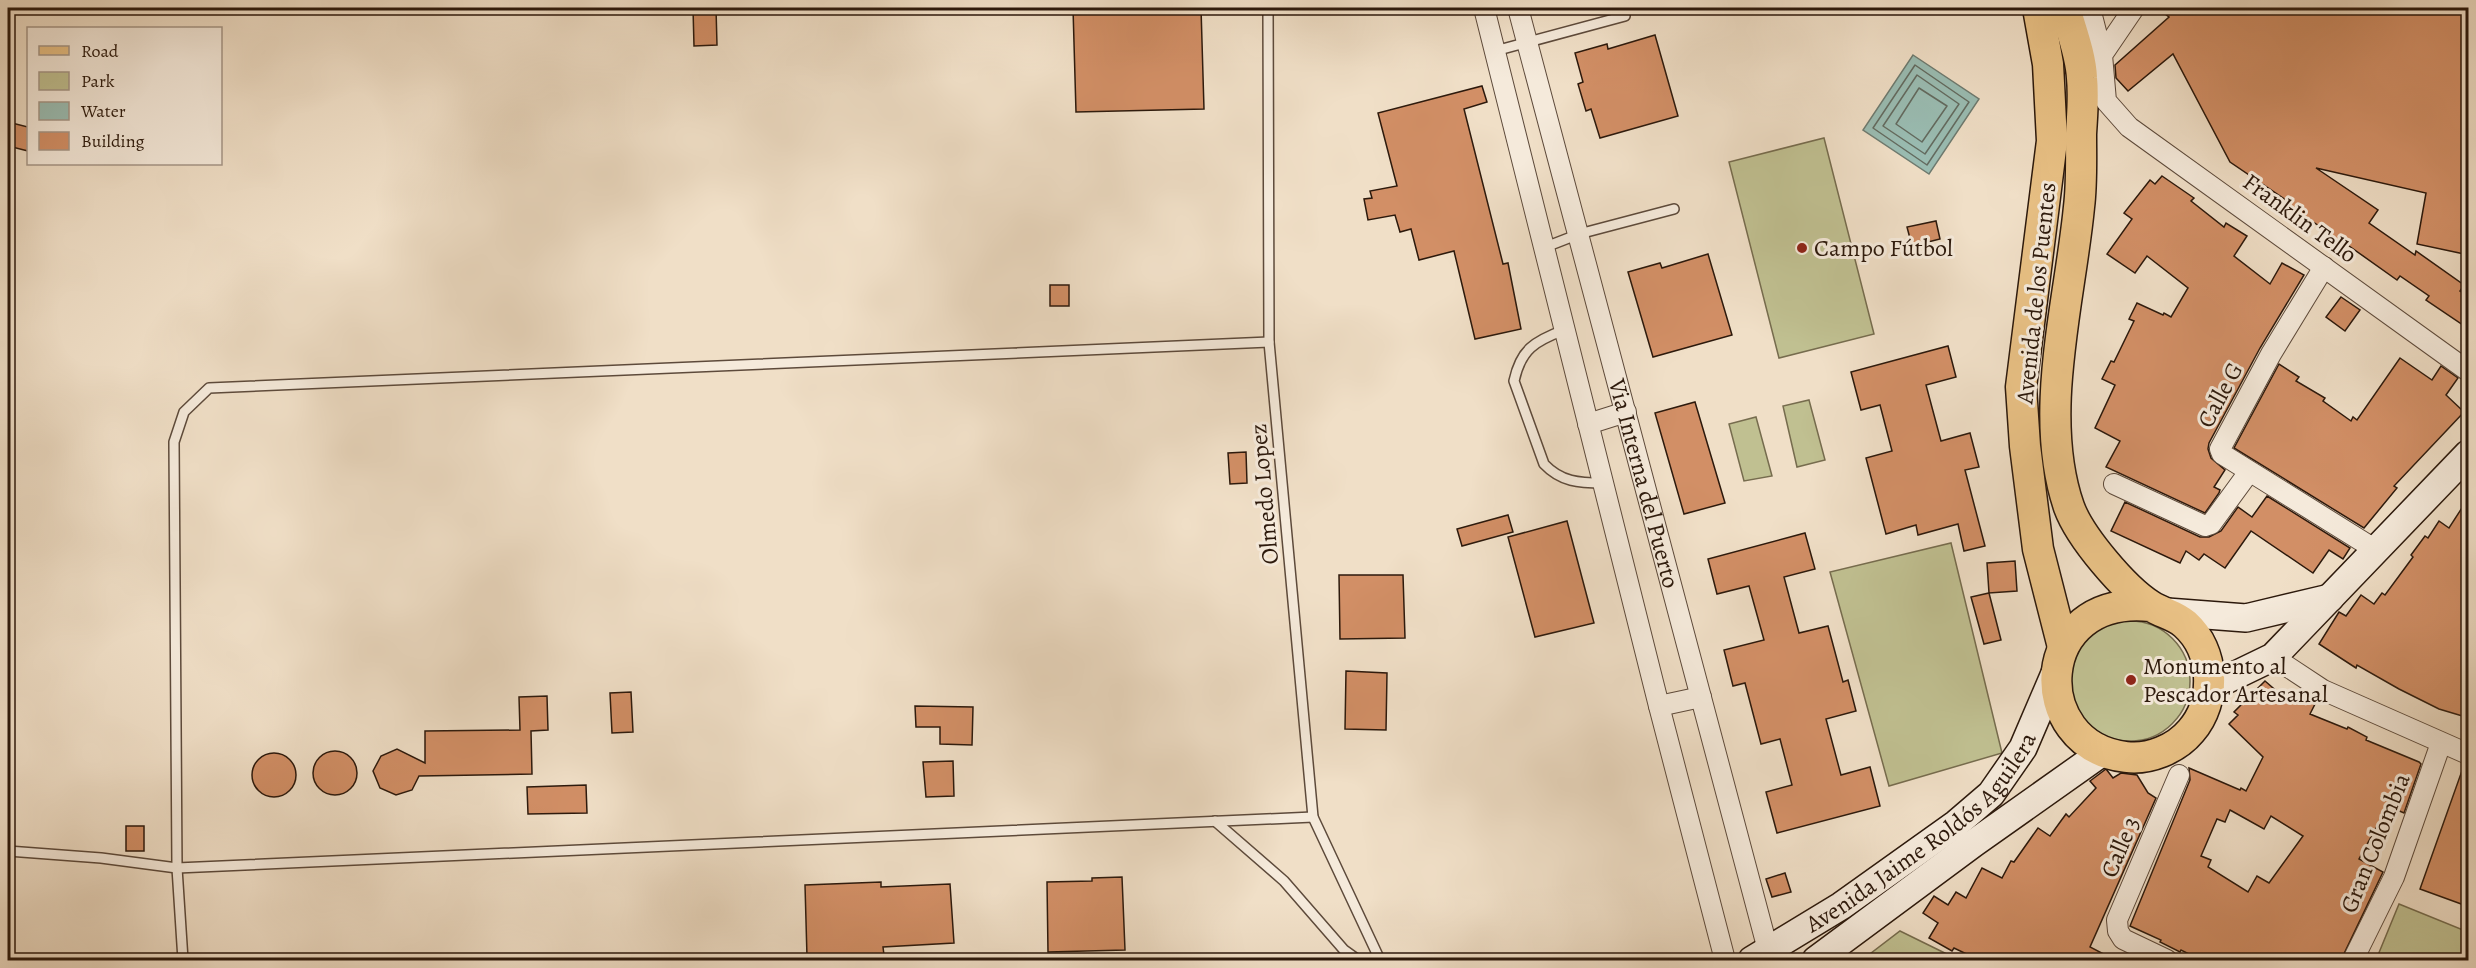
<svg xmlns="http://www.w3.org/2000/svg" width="2476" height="968" font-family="Alegreya,serif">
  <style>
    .green { fill: #c0c091; stroke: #766c4e; stroke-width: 1.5 }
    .water { fill: #9abdb3; stroke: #6e7b70; stroke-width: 1.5 }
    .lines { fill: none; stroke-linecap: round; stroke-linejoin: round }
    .shore { stroke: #636b60; stroke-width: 1.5 }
    .building { fill: #d28f66; stroke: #2c190c; stroke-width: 1.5; fill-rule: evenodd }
    .lane-casing { stroke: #5d4a3b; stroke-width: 12 }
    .street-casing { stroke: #5d4a3b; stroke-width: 22 }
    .secondary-casing { stroke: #2c190c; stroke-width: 30 }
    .primary-casing { stroke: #2c190c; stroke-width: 33 }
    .lane { stroke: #f5eadb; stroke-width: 9 }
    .street { stroke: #f5eadb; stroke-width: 20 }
    .secondary { stroke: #f5eadb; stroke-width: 27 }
    .primary { stroke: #e8c084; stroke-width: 30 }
    .poi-dot { fill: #8f2418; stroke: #f5eadb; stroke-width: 2 }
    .labels { text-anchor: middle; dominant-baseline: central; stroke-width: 6; stroke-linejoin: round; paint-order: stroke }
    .street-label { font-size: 24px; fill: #2c190c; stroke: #f5eadb }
    .poi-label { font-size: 24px; fill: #2c190c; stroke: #f5eadb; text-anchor: start }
  </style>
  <rect width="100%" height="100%" fill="#f0dfc7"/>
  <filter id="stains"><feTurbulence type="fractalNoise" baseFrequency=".00333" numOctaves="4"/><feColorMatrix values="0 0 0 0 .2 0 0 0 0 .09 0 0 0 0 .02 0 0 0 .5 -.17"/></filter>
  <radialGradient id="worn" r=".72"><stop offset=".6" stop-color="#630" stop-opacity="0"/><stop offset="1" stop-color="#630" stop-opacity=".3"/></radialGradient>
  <g class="green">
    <path d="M1824 138 1874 334 1779 358 1729 162Z"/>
    <path d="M1809 400 1825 460 1797 467 1783 406Z"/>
    <path d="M1756 417 1772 476 1744 481 1729 424Z"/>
    <path d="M1951 543 2002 753 1889 786 1830 572Z"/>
    <circle cx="2130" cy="681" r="60"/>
    <path d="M2399 904 2468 932V960H2376Z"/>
    <path d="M1900 931 1959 960H1862Z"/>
  </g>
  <path class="water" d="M1913 55 1979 99 1929 174 1863 130Z"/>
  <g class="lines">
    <g class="shore">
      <path d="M1915 65 1969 102 1927 165 1873 128Z"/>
      <path d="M1917 75 1959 104 1925 154 1883 126Z"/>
      <path d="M1919 88 1947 106 1922 142 1896 124Z"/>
    </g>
  </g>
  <g class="building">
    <path d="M693 8H716L717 45 694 46Z"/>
    <path d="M1073 8H1201L1204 109 1076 112Z"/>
    <path d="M2157 8H2469V255L2417 244 2426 193 2316 168 2378 210 2369 223 2415 255 2416 251 2464 285 2460 291 2469 297V329L2426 300 2429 296 2400 276 2397 280 2342 241 2341 243 2320 230 2322 228 2287 204 2289 202 2230 162 2173 54 2128 91 2116 78 2115 65 2169 17Z"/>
    <path d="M1655 35 1678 116 1600 138 1591 109 1586 111 1578 84 1583 82 1575 53 1607 44 1608 49Z"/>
    <path d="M1482 86 1487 102 1464 109 1503 264 1508 263 1521 329 1475 339 1454 251 1419 260 1411 229 1400 232 1395 215 1368 220 1364 199 1372 198 1370 191 1397 186 1378 113Z"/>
    <path d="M8 122 28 127V151L8 146Z"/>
    <path d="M2162 176 2194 198 2191 201 2224 227 2226 223 2247 236 2234 256 2270 284 2282 263 2304 275 2260 348 2209 443 2208 449 2211 458 2225 470 2214 487 2220 490 2219 493 2205 513 2106 467 2120 441 2095 428 2115 385 2102 379 2111 361 2114 362 2134 321 2129 319 2137 303 2163 315 2164 313 2171 317 2188 288 2147 256 2135 273 2107 254 2132 219 2124 213 2150 180 2155 184Z"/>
    <path d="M1936 221 1940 239 1912 246 1907 227Z"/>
    <path d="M1708 254 1732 335 1653 357 1628 272 1660 263 1662 268Z"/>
    <rect x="1050" y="285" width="19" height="21"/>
    <path d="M2341 297 2360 310 2345 331 2326 317Z"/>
    <path d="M1948 346 1956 377 1926 385 1941 441 1970 433 1979 467 1965 470 1985 546 1964 551 1958 524 1918 535 1916 525 1886 534 1866 458 1892 451 1880 405 1861 410 1851 372Z"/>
    <path d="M2400 358 2432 380 2441 366 2458 378 2446 395 2464 412 2394 486 2397 488 2364 528 2234 448 2279 364 2299 377 2296 381 2325 398 2323 401 2351 421 2353 417 2357 420Z"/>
    <path d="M1695 402 1725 503 1684 514 1655 413Z"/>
    <path d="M1246 452 1247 483 1230 484 1228 453Z"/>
    <path d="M2267 496 2350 548 2343 559 2329 550 2313 573 2251 531 2225 568 2204 554 2199 560 2186 551 2180 563 2111 531 2125 502 2200 537H2209L2221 531 2238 507 2252 517Z"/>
    <path d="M2469 497V718L2439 709 2399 689 2357 665 2356 668 2319 644 2339 612 2346 616 2361 595 2374 604 2382 593 2385 595 2413 557 2411 555 2425 536 2428 538 2439 521 2449 528Z"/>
    <path d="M1508 515 1513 532 1462 546 1457 529Z"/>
    <path d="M1567 521 1594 623 1535 637 1508 537Z"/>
    <path d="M1805 533 1815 569 1784 577 1799 633 1828 626 1843 682 1848 680 1856 711 1826 719 1841 775 1870 767 1880 806 1777 833 1766 792 1792 785 1780 739 1761 744 1745 683 1733 686 1724 650 1764 640 1749 586 1717 594 1708 559Z"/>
    <path d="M2015 561 2017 591 1989 593 1987 563Z"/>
    <path d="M1339 575H1403L1405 638 1340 639Z"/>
    <path d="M1989 593 2001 640 1984 644 1971 597Z"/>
    <path d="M1346 671 1387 673 1386 730 1345 729Z"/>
    <path d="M2265 681 2287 700 2292 692 2315 704 2310 714 2347 729 2348 727 2367 737 2366 740 2419 762 2421 764 2404 813 2388 806 2359 859 2383 872 2341 960H2201L2181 950 2180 952 2160 942 2161 940 2130 926 2190 780 2189 768 2240 790 2241 788 2246 791 2263 757 2229 724 2238 715 2234 712ZM2230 810 2264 829 2271 816 2303 836 2269 883 2257 876 2248 892 2208 867 2211 860 2201 856 2217 819 2225 822Z"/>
    <path d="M631 692 633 732 612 733 610 693Z"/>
    <path d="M547 696 548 730 531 731 532 774 419 776 412 790 396 795 380 788 373 771 381 756 397 749 425 763V731L520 730 519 697Z"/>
    <path d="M915 706 973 707 972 745 940 744V727H916Z"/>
    <circle cx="335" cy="773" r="22"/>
    <circle cx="274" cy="775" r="22"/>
    <path d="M953 761 954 796 926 797 923 762Z"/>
    <path d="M2464 765 2469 766V892L2464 905 2420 889Z"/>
    <path d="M2106 769 2113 778 2121 773 2137 775 2148 793 2156 798 2090 947 2115 960H1979L1954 948 1952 951 1929 938 1938 923 1923 913 1934 896 1948 905 1956 892 1966 898 1982 868 2002 878 2011 861 2014 862 2038 828 2050 836 2066 814 2069 817 2096 788 2090 781Z"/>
    <path d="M586 785 587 813 528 814 527 787Z"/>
    <rect x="126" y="826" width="18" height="25"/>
    <path d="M1785 873 1791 892 1772 897 1766 879Z"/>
    <path d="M1122 877 1125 950 1048 952 1047 882 1092 881V878Z"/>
    <path d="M881 882V887L950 884 954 943 883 947 884 955 807 957 805 885Z"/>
  </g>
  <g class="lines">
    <defs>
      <g id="lane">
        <path d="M1268 8 1269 342 1313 817 1380 960"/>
        <path d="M1495 51 1625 16"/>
        <path d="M1543 248 1579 234 1674 209"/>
        <path d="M1564 330C1535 341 1521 349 1514 381L1544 464C1561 482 1579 483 1603 483"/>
        <path d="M1215 821 1284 881 1344 950 1358 960"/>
        <path d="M8 851 101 858 177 868 1313 817"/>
        <path d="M183 960 177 868 174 442 184 412 209 388 1269 342"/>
      </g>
      <g id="street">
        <path d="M1484 8 1659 706 1725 960"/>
        <path id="s1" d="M1518 8 1768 950"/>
        <path d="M2090 8 2102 55"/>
        <path d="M2134 8 2102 55 2106 101 2129 127 2468 371"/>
        <path d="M2324 267 2271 354 2220 449 2222 454 2376 550"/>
        <path d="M1588 424 1626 412"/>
        <path d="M2114 484 2205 526 2211 524 2249 472"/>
        <path d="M2273 657 2323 690 2468 754"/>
        <path d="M1659 706 1701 697"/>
        <path d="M2167 960 2123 939 2118 931 2117 920 2179 775"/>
        <path d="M2353 960 2394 877 2441 743"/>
      </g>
      <g id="secondary">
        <path d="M2167 612 2246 618 2330 598"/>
        <path d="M2209 688 2273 657 2468 454"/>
        <path id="s2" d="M1752 960 1841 906 1956 824 1991 794 2023 748 2056 671"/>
        <path d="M1816 960 1974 843 2104 751"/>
      </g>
      <g id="primary">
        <path d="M2038 8 2048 64 2052 141 2021 387 2025 446 2038 549 2063 647"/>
        <path d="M2065 8C2071 30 2081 55 2082 78 2084 97 2082 116 2081 134 2081 158 2082 183 2079 207 2070 301 2037 415 2069 507 2080 537 2124 589 2151 606 2162 613 2175 615 2185 624 2215 651 2217 701 2191 731 2176 749 2149 760 2126 757 2027 746 2032 593 2151 606"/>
      </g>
    </defs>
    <use href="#lane" class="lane-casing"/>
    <use href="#street" class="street-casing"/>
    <use href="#secondary" class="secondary-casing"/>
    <use href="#primary" class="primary-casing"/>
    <use href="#lane" class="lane"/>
    <use href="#street" class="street"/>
    <use href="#secondary" class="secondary"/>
    <use href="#primary" class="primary"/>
  </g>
  <g class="poi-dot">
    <circle cx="1802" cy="248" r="6"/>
    <circle cx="2131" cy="680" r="6"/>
  </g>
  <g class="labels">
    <g class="street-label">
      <text transform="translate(2300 218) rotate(36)">Franklin Tello</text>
      <text transform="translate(2036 293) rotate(-84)">Avenida de los Puentes</text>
      <text transform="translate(2220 395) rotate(-62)">Calle G</text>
      <text stroke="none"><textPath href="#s1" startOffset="492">Via Interna del Puerto</textPath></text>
      <text transform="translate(1264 494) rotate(-95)">Olmedo Lopez</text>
      <text stroke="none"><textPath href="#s2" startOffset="214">Avenida Jaime Roldós Aguilera</textPath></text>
      <text transform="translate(2375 843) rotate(-68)">Gran Colombia</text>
      <text transform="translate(2120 847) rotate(-67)">Calle 3</text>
    </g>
    <g class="poi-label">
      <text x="1814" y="248">Campo Fútbol</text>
      <text x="2143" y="666">Monumento al<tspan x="2143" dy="28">Pescador Artesanal</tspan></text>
    </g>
  </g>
  <rect width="2476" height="968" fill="none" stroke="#f0dfc7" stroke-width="30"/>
  <rect x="9" y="9" width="2458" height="950" fill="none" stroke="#2c190c" stroke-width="3"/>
  <rect x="15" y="15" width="2446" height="938" fill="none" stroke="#2c190c" stroke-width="1.5"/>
  <rect x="27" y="27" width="195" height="138" fill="#f5eadb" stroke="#a59688" stroke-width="1.5"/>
  <rect x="39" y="46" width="30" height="9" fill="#e8c084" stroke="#a59688" stroke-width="1.5"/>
  <text x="81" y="57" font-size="18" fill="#2c190c">Road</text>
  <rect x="39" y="72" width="30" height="18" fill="#c0c091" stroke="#a59688" stroke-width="1.5"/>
  <text x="81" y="87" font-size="18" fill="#2c190c">Park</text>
  <rect x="39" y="102" width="30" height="18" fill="#9abdb3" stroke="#a59688" stroke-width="1.5"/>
  <text x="81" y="117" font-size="18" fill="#2c190c">Water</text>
  <rect x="39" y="132" width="30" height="18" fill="#d28f66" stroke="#a59688" stroke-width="1.5"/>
  <text x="81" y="147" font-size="18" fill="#2c190c">Building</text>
  <rect width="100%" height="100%" filter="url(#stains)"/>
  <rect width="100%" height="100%" fill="url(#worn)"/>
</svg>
